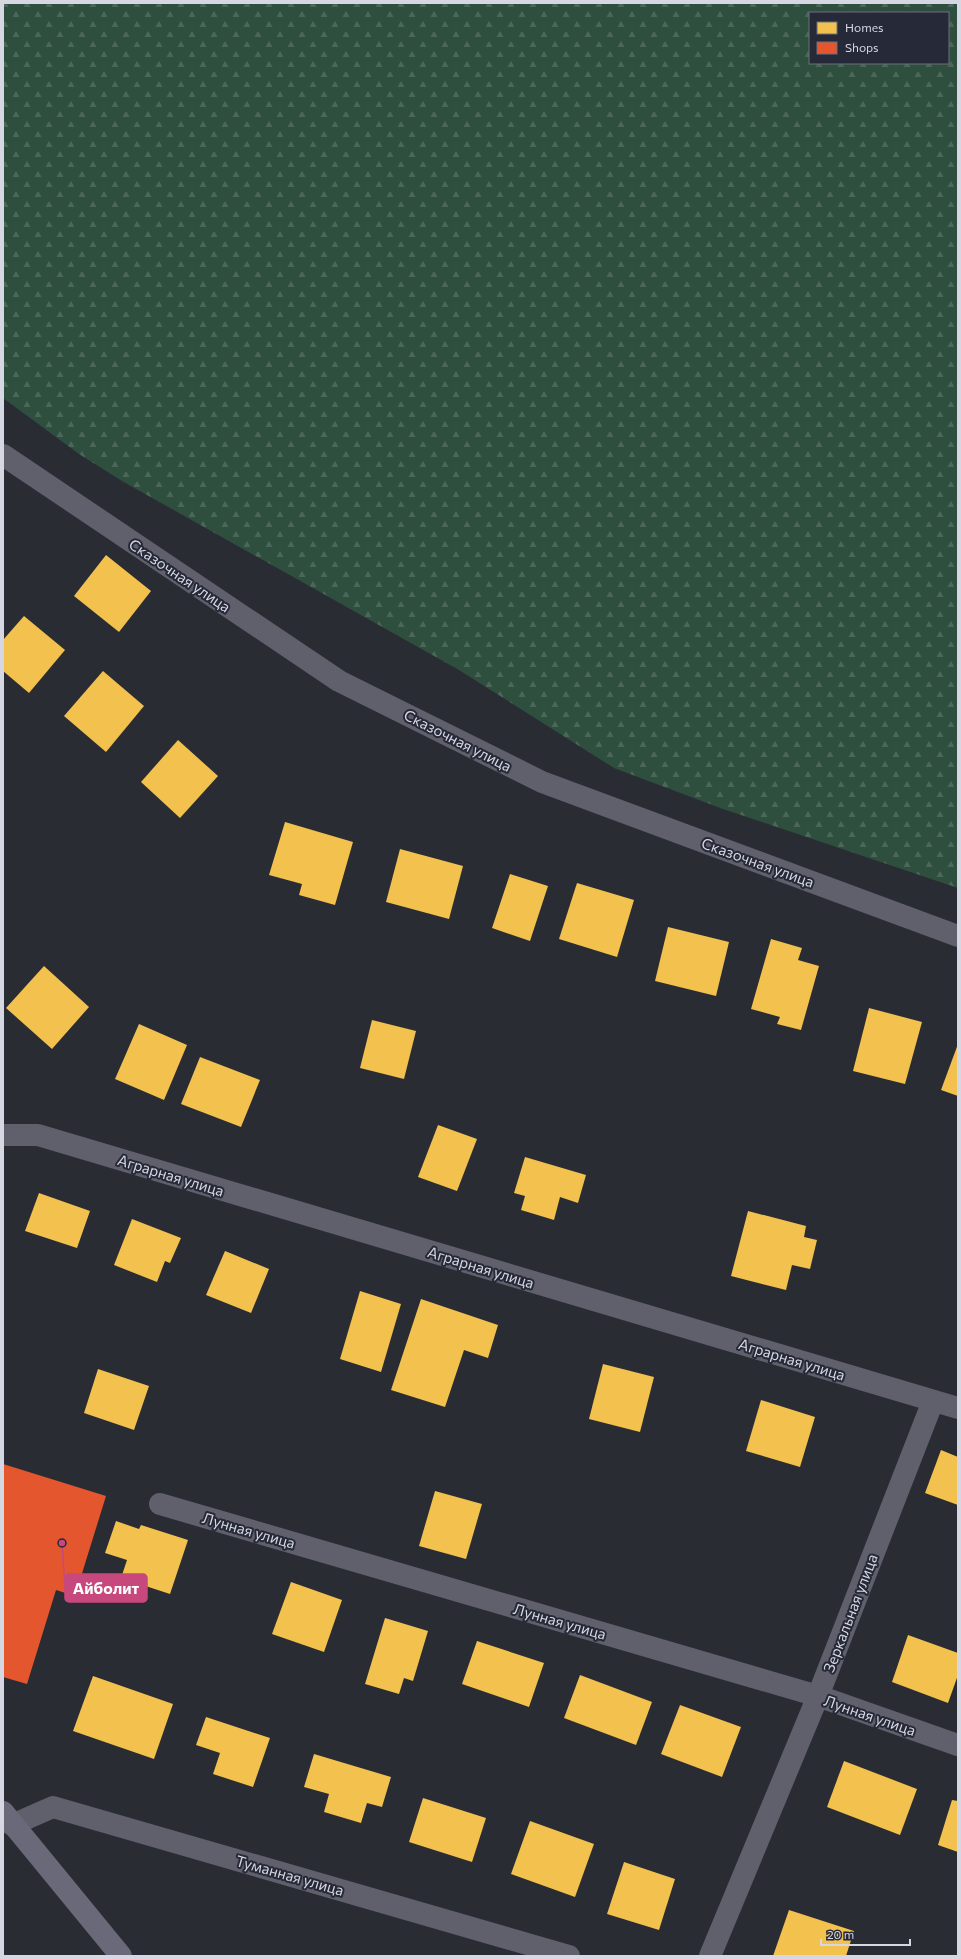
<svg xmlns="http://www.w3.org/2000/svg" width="961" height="1959" font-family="Commissioner,sans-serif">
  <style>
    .forest { fill: url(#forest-firs); fill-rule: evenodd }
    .homes { fill: #f2c14e }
    .shops { fill: #e4572e }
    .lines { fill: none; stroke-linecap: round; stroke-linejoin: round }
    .minor { stroke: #605f6c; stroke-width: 22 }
    .major { stroke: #6a697a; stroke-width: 22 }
    .labels { text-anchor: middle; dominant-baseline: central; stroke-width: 4; stroke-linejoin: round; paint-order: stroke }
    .street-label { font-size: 15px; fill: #d5d8e2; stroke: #262938 }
    .leader { fill: none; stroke: #c7487d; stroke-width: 1.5 }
    .callout-dot { fill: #c7487d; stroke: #262938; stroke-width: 1.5 }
    .callout { fill: #c7487d; stroke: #c7487d; stroke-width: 1.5 }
    .callout-label { font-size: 16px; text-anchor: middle; font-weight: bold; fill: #fff }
  </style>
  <defs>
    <pattern id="forest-firs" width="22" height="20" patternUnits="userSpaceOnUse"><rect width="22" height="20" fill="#2e4e3e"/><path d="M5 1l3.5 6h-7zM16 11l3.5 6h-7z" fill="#4b675a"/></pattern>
  </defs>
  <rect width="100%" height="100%" fill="#2a2c34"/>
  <path class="forest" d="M3 3H958V888L723 809 614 768 459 670 122 481 79 454 3 398ZM810 13H948V63H810Z"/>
  <g class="homes">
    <path d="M106 555 151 591 119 632 74 596Z"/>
    <path d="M24 616 65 650 29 693 3 671V640Z"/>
    <path d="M103 671 144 706 106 752 64 716Z"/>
    <path d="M178 740 218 776 180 818 141 782Z"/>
    <path d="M285 822 353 842 335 905 299 895 302 884 269 875Z"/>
    <path d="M400 849 463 866 449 919 386 902Z"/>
    <path d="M510 874 548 886 530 941 492 928Z"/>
    <path d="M577 883 634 900 617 957 559 939Z"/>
    <path d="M668 927 729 942 716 996 655 981Z"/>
    <path d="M771 939 802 948 798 960 819 966 801 1030 777 1024 780 1017 751 1009Z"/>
    <path d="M44 966 89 1007 52 1049 6 1008Z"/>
    <path d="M869 1008 922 1022 905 1084 853 1071Z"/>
    <path d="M372 1020 416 1031 404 1079 360 1068Z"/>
    <path d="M139 1024 187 1045 164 1100 115 1079Z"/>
    <path d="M958 1044V1096L941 1090Z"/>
    <path d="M200 1057 260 1080 241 1127 181 1104Z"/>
    <path d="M438 1125 477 1139 457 1191 418 1177Z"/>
    <path d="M525 1157 586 1175 578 1203 560 1197 554 1220 521 1210 525 1196 514 1193Z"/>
    <path d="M39 1193 90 1211 77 1248 25 1231Z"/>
    <path d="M748 1211 806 1226 804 1237 817 1240 810 1269 792 1265 786 1290 731 1276Z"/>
    <path d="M132 1219 181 1238 170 1263 165 1261 157 1282 114 1265Z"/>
    <path d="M225 1251 269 1269 251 1313 206 1295Z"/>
    <path d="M360 1291 401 1304 381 1372 340 1359Z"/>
    <path d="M421 1299 498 1325 488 1358 464 1350 445 1407 391 1390Z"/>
    <path d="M603 1364 654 1377 640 1432 589 1419Z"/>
    <path d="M98 1369 149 1386 134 1430 84 1413Z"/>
    <path d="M761 1400 815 1417 800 1467 746 1451Z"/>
    <path d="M941 1450 958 1457V1505L925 1493Z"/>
    <path d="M435 1491 482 1504 466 1559 419 1546Z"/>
    <path d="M116 1521 139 1529 141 1525 188 1540 170 1594 121 1578 127 1560 105 1553Z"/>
    <path d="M291 1582 342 1600 324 1652 272 1634Z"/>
    <path d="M385 1618 428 1631 413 1681 404 1678 399 1694 365 1684Z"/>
    <path d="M908 1635 958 1653V1675L948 1703 892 1682Z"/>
    <path d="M477 1641 544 1663 529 1707 462 1684Z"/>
    <path d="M580 1675 652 1702 636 1745 564 1718Z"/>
    <path d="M93 1676 173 1704 154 1759 73 1731Z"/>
    <path d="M680 1705 741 1727 722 1777 661 1754Z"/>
    <path d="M206 1717 270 1738 253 1787 213 1774 220 1753 196 1745Z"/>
    <path d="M314 1754 391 1777 382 1807 367 1803 361 1823 324 1812 329 1794 304 1787Z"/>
    <path d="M844 1761 917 1789 900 1835 827 1807Z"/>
    <path d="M423 1798 486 1818 472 1862 409 1842Z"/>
    <path d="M952 1800 958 1801V1852L938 1845Z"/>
    <path d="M530 1821 594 1844 575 1897 511 1874Z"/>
    <path d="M624 1862 675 1879 659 1930 607 1914Z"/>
    <path d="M789 1910 854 1931 846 1956H773Z"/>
  </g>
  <path class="shops" d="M3 1464 106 1496 75 1596 56 1590 27 1684 3 1677Z"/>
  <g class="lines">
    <g class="minor">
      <path d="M3 455 339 681 542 782 958 936"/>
      <path d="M3 1135H38L958 1408"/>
      <path d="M160 1504 818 1696 958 1745"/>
      <path d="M12 1825 53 1807 569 1956"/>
      <path d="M710 1956 818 1696 933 1401"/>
    </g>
    <path class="major" d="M3 1812 121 1956"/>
  </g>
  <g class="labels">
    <g class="street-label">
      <text transform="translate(180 575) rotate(34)">Сказочная улица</text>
      <text transform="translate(458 740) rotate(27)">Сказочная улица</text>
      <text transform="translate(758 862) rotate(20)">Сказочная улица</text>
      <text transform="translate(171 1175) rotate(17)">Аграрная улица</text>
      <text transform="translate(481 1267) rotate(17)">Аграрная улица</text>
      <text transform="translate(792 1359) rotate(17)">Аграрная улица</text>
      <text transform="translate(249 1530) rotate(16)">Лунная улица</text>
      <text transform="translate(850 1613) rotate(-69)">Зеркальная улица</text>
      <text transform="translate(560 1621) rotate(16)">Лунная улица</text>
      <text transform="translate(870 1715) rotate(19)">Лунная улица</text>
      <text transform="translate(290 1875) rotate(16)">Туманная улица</text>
    </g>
  </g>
  <path class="leader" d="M62 1543L65 1588"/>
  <circle class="callout-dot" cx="62" cy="1543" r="4"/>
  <rect class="callout" x="65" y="1574" width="82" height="28" rx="4"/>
  <g class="callout-label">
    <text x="106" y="1594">Айболит</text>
  </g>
  <rect width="961" height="1959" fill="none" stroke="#d5d8e2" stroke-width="8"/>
  <rect x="809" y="12" width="140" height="52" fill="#262938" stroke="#6c6f7c"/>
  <rect x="817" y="22" width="20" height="12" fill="#f2c14e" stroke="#6c6f7c"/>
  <text x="845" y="32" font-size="12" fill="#d5d8e2">Homes</text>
  <rect x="817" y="42" width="20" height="12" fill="#e4572e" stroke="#6c6f7c"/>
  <text x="845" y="52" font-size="12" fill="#d5d8e2">Shops</text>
  <path d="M821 1939v6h89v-6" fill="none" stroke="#d5d8e2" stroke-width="2"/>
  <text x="827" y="1939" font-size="12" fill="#d5d8e2" stroke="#262938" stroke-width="3" paint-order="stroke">20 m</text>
</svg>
